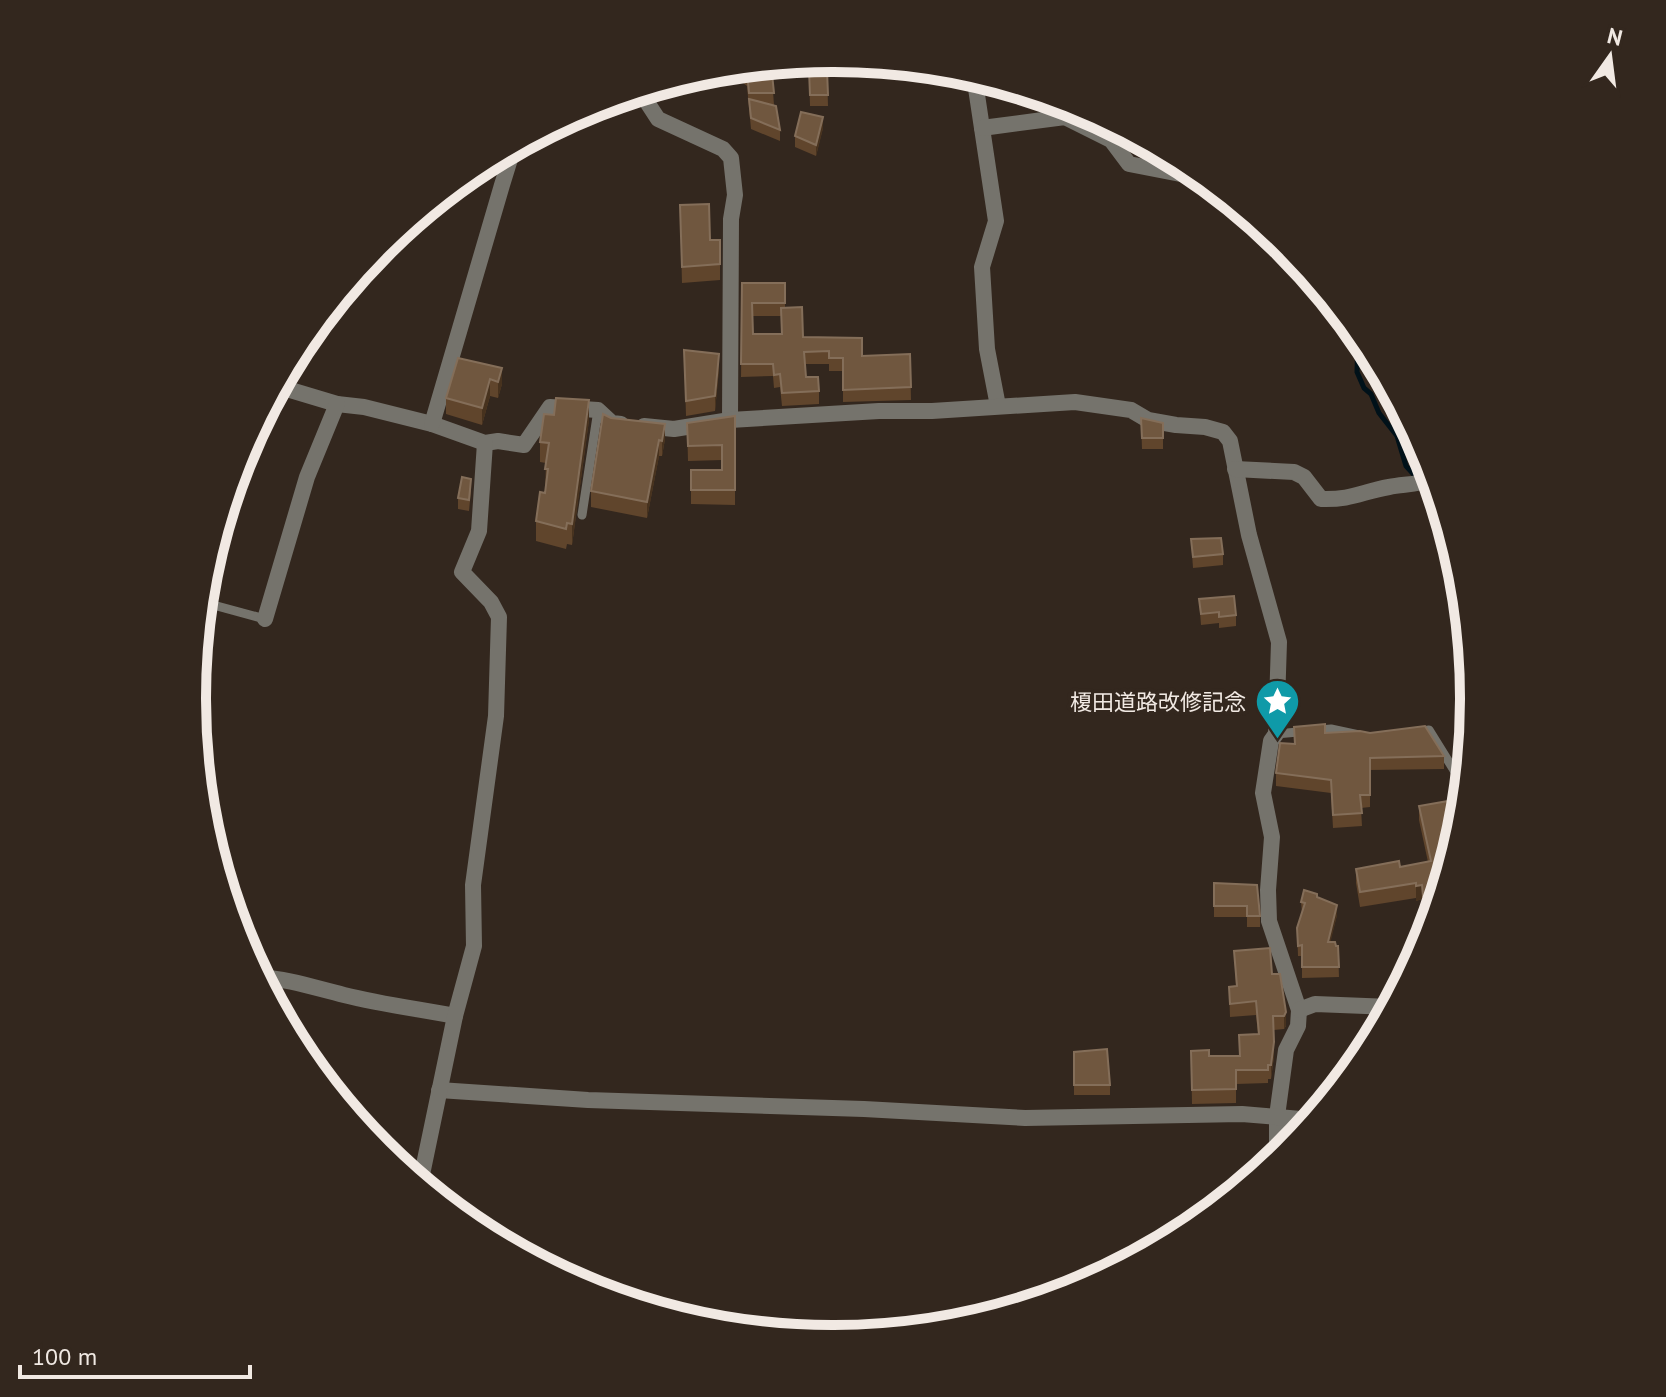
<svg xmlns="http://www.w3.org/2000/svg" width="1666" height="1397" font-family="'PT Sans','Noto Sans JP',sans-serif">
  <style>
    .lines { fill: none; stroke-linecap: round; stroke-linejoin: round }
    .stream { stroke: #001119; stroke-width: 5 }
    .lane { stroke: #75736c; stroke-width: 9 }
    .street { stroke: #75736c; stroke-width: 16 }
    .wall { fill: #60452c; fill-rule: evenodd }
    .shaded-wall { fill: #47321e }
    .building { fill: #70573f; stroke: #846e59; stroke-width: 2 }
    .labels { text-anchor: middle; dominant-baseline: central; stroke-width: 8; stroke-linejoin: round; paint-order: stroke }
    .poi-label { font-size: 22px; fill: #f1e9e3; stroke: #33271e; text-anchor: end }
    .rim { fill: none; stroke: #f1e9e3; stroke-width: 10 }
  </style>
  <rect width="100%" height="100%" fill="#33271e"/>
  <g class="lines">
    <g class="stream">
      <path d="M1358 334 1357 372 1364 388 1371 394 1379 413 1397 436 1406 466 1417 478"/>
      <path d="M1442 511 1443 544 1461 574"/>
    </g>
    <g class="lane">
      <path d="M582 515 598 410"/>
      <path d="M201 612 217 606 265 619"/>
      <path d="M1417 732 1429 730 1462 783 1463 804"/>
      <path d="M1276 734 1331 729 1359 735"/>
    </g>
    <g class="street">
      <path d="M974 75 996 221 982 267 987 349 998 406"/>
      <path d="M619 97 643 96 658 119 723 149 731 158 735 195 731 219 730 420"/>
      <path d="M982 128 1065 117 1111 140 1129 164 1201 178 1224 195"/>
      <path d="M277 386 337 404 364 407 432 424 485 443 498 441 524 445 550 407 598 410 612 423 621 424"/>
      <path d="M432 424 502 185 511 156 520 143"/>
      <path d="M644 426 674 429 730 420 879 411H932L1075 402 1131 410 1148 420 1176 425 1205 427 1223 432 1230 441 1249 535 1279 642 1276 734 1271 741 1263 793 1272 837 1268 890 1269 921 1299 1010 1298 1026 1286 1050 1277 1116V1159"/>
      <path d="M1235 469 1294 472 1304 477 1321 499C1352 500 1361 492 1389 487 1404 484 1418 485 1432 479"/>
      <path d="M265 619 307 477 337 404"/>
      <path d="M259 977C289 979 315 988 344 995 380 1004 418 1009 455 1016"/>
      <path d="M1299 1010 1315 1004 1391 1007"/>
      <path d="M439 1090 588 1100 864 1109 1025 1118 1242 1114 1312 1120"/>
      <path d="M420 1184 455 1016 474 946 473 885 496 716 499 617 491 602 462 572 479 531 485 443"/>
    </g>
  </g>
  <g class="wall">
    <path d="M771 64 774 105 780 130V141L751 129 747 86 743 83 742 67Z"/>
    <path d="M809 70H827L828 106H810Z"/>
    <path d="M823 128 816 156 795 147V136Z"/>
    <path d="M680 205 710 240H720V280L682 283Z"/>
    <path d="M742 283H785V308L803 337 862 356 910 354 911 400 843 402V371H829V364H805L806 377 819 391V404L782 406 780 387 774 388 773 376 741 377ZM753 316H781L782 334H753Z"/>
    <path d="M684 350 719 369 715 411 686 416Z"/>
    <path d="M458 358 502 384 498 398 490 396 482 425 446 414V398Z"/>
    <path d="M735 416V505L691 504V470H722V460L688 461 687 423Z"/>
    <path d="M611 418 665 439 662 456H659L647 518 591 507V491Z"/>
    <path d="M1141 418 1163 423V449H1142Z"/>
    <path d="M589 420 572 545 567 544 566 549 536 541V521L545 493 546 463 540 462V442Z"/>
    <path d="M471 490 469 511 458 509V498Z"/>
    <path d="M1191 539 1223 554V565L1193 568Z"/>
    <path d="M1199 599 1236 615V626L1219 628V623L1201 625Z"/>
    <path d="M1294 727 1444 756V769L1370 770V807L1361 808 1362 826 1333 828 1331 793 1276 786V773L1294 744Z"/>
    <path d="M1419 806 1458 819V835L1435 910 1423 911 1422 899 1416 901V898L1360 907 1356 883V869L1400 867 1428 862 1419 820Z"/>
    <path d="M1214 883 1260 916V927H1247V917H1214Z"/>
    <path d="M1317 897 1337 915 1330 942 1336 946H1338L1339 977 1302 978V956H1298L1297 928 1302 913 1301 902Z"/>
    <path d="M1234 951 1272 974H1280L1286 1026 1284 1029 1274 1030V1056L1271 1079H1268V1083L1236 1084V1103L1192 1104 1191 1051 1209 1056H1239L1258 1034 1256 1015 1230 1017 1229 987 1236 986Z"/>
    <path d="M1074 1052 1110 1085V1095H1074Z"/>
  </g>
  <g class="shaded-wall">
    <path d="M823 117V128L816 156V145Z"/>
    <path d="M719 354V369L715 411V396Z"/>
    <path d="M502 368V384L498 398V382Z"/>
    <path d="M490 379V396L482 425V408Z"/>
    <path d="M589 400V420L572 545V524Z"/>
    <path d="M665 424V439L662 456V441Z"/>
    <path d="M659 440V456L647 518V502Z"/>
    <path d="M1422 885V899L1416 901V886Z"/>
    <path d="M1337 905V915L1328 953V942Z"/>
    <path d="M1286 1012V1026L1284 1029V1016Z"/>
    <path d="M1274 1042V1056L1271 1079V1065Z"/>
  </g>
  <g class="building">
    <path d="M771 64 774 93H749L747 71 743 69V67Z"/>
    <path d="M809 70H827L828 95H810Z"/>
    <path d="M749 99 776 106 780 130 751 118Z"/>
    <path d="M801 112 823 117 816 145 795 136Z"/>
    <path d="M709 204 710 240H720V264L682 267 680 205Z"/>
    <path d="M742 283H785V303H752L753 334H782L781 308 802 307 803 337 862 338V356L910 354 911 387 843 390V358H829V351L804 352 806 377H818L819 391 782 393 780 374 774 375 773 364H741Z"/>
    <path d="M684 350 719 354 715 396 686 401Z"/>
    <path d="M458 358 502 368 498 382 490 379 482 408 446 398Z"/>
    <path d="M556 398 589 400 572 524 567 523 566 529 536 521 540 492 545 493 548 469H545L549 443 540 442 544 414 554 415Z"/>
    <path d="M603 414 611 418 665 424 662 441 659 440 647 502 591 491Z"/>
    <path d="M735 416V490H691V470H722V445L688 446 687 423Z"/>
    <path d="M1141 418 1163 423V438H1142Z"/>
    <path d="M462 477 471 479 469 500 458 498Z"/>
    <path d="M1221 538 1223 554 1193 557 1191 539Z"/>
    <path d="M1234 596 1236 615 1219 617V612L1201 614 1199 599Z"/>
    <path d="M1325 724V733L1360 731 1370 733 1425 726 1444 756 1370 758V795H1360L1362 813 1333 815 1331 780 1276 773 1280 743 1295 744 1294 727Z"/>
    <path d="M1454 800 1458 819 1454 820 1458 835 1439 895 1423 896 1422 885 1416 886V883L1360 892 1356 869 1399 861 1400 867 1431 861 1419 806Z"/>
    <path d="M1214 883 1257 885 1260 916H1247V906H1214Z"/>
    <path d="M1304 890 1317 894V897L1337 905 1328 942H1335L1336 946H1338L1339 967H1302V945L1298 946 1297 928 1305 903 1301 902Z"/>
    <path d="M1270 948 1272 974H1280L1286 1012 1284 1016H1273L1274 1042 1271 1065H1268V1070H1236V1089L1192 1090 1191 1051 1209 1050V1056H1240L1239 1035 1259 1034 1256 1001 1230 1004 1229 987 1237 986 1234 951Z"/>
    <path d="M1107 1049 1110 1085H1074V1052Z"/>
  </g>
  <defs>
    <symbol id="sight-pin" viewBox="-11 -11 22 30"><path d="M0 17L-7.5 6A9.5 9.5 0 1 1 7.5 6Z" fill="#0f9aa8" stroke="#33271e"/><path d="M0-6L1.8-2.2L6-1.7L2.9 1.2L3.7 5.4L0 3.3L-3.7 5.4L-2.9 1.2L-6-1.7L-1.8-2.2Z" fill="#fff"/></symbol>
  </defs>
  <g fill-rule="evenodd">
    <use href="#sight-pin" x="1252" y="676" width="51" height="69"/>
  </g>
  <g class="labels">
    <g class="poi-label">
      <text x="1246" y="702">榎田道路改修記念</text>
    </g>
  </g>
  <path d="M0 0H1666V1397H0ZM832 72H834A626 626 0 0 1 1460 698V699A626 626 0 0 1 834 1325H832A626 626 0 0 1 206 699V698A626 626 0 0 1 832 72Z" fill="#33271e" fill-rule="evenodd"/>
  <path class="rim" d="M832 72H834A626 626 0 0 1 1460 698V699A626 626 0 0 1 834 1325H832A626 626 0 0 1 206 699V698A626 626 0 0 1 832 72Z"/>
  <g transform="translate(1610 56) rotate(14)" stroke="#33271e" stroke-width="6" paint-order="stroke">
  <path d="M0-6L14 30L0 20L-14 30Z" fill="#f1e9e3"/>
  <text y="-12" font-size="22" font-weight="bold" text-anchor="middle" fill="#f1e9e3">N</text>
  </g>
  <path d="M20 1365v12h230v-12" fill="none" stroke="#f1e9e3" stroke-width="4"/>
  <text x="32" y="1365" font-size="24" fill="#f1e9e3" stroke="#33271e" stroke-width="6" paint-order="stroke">100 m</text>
</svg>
